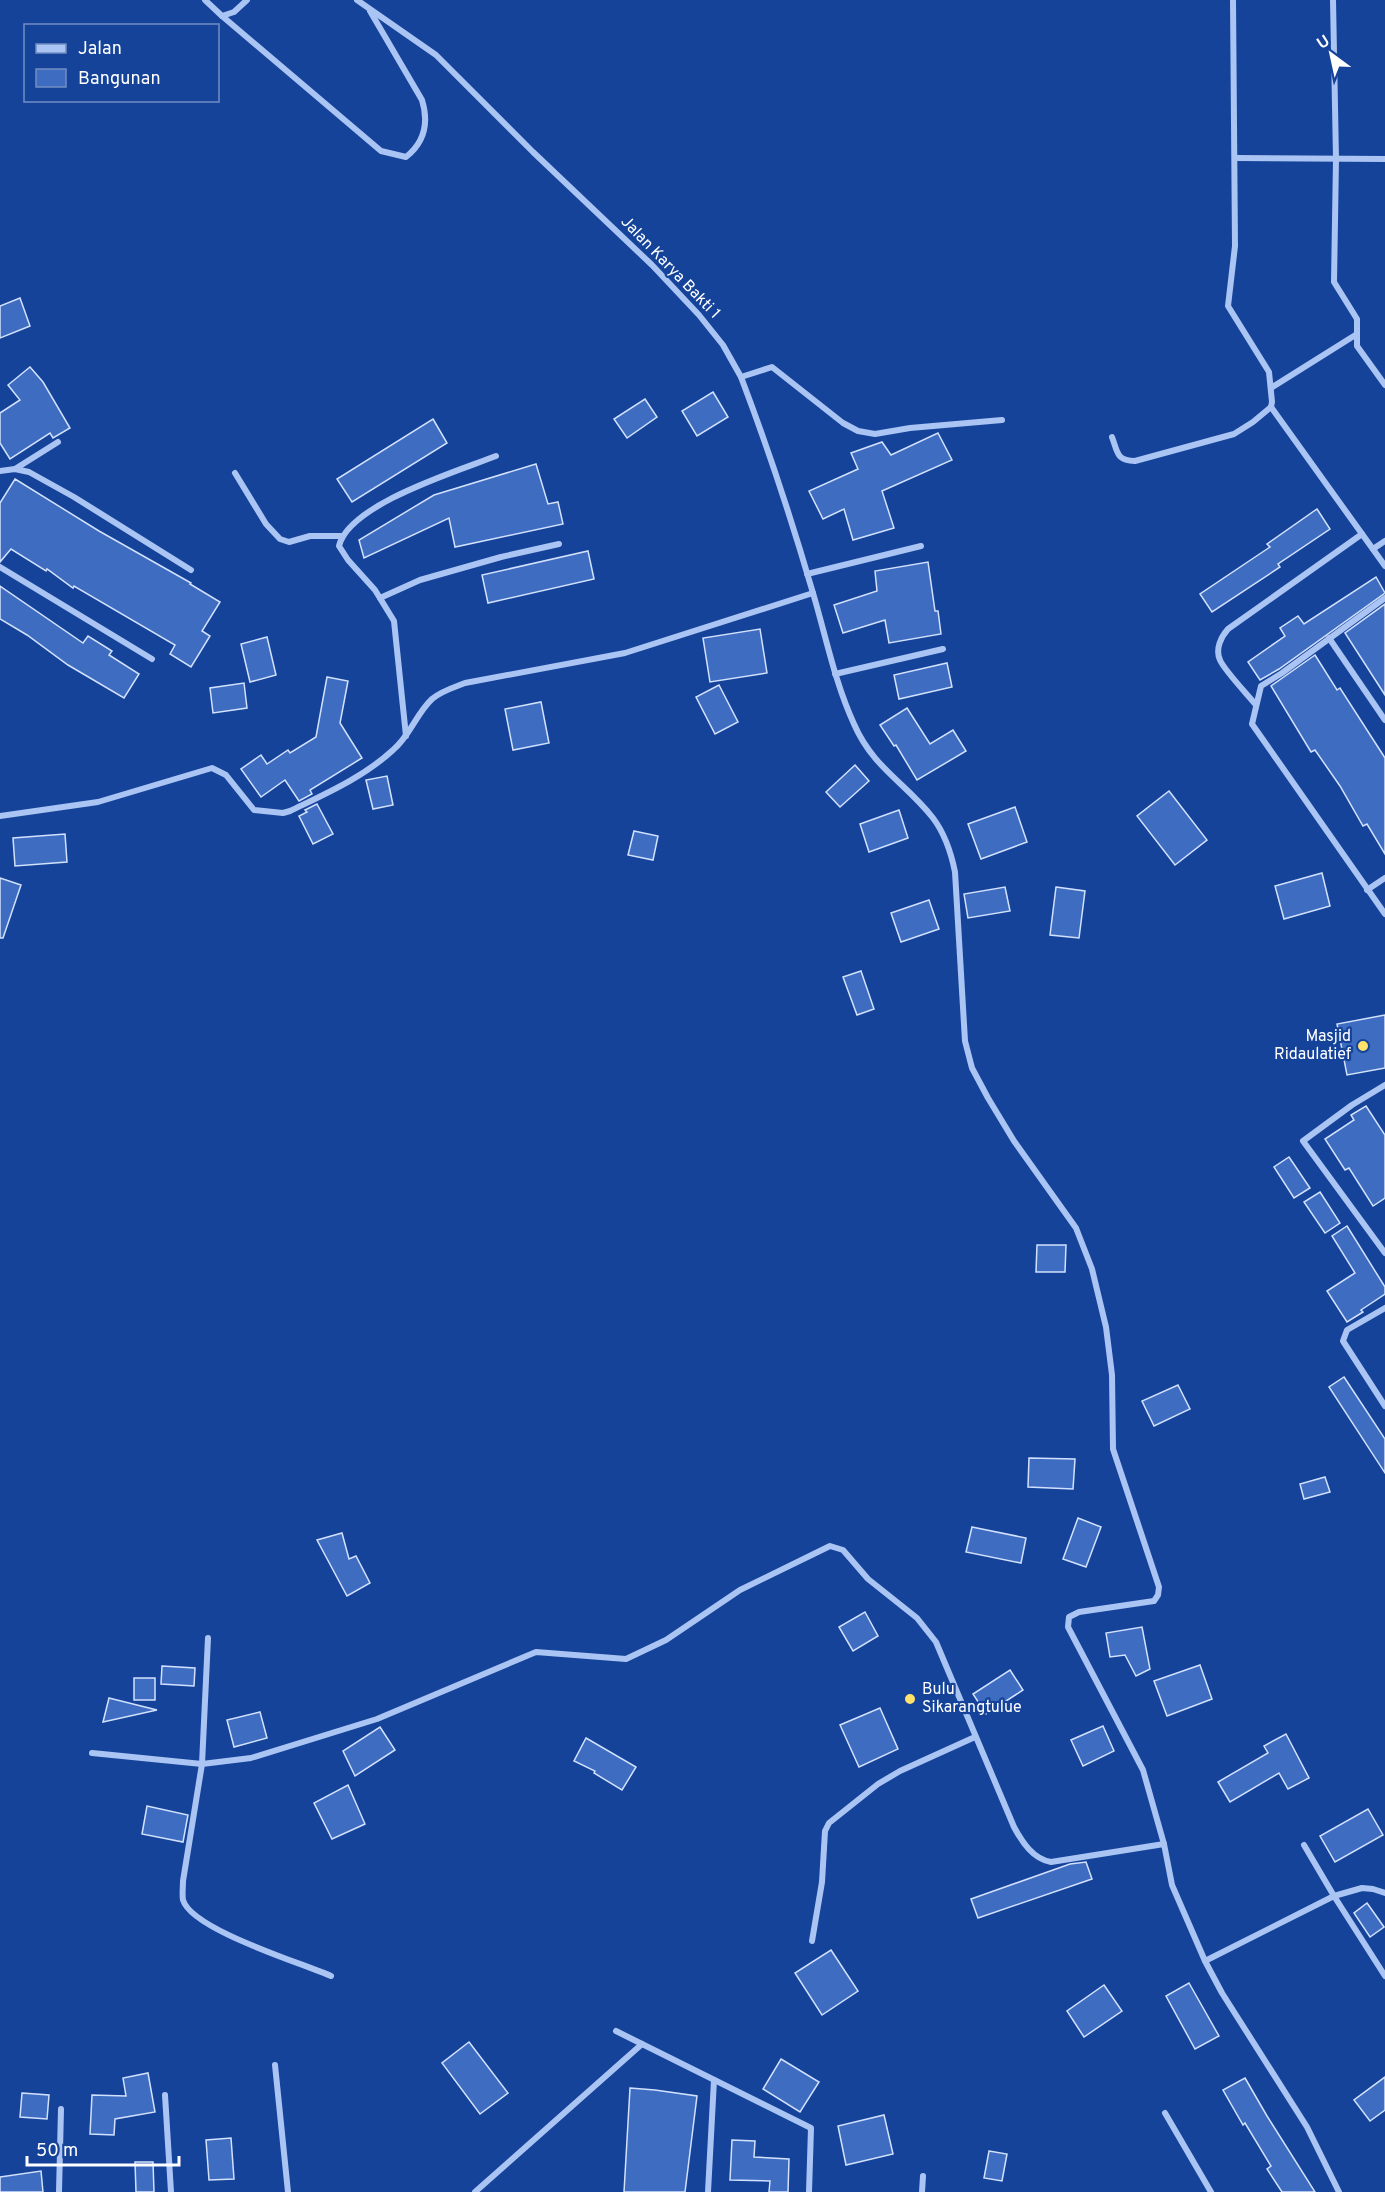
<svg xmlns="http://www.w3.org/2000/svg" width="1385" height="2192" font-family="Overpass,sans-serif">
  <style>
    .building { fill: #3e6cc1; stroke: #d2e1fd; stroke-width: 1.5 }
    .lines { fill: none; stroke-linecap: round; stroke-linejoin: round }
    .minor { stroke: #aac4f3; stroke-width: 6 }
    .poi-dot { fill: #ffe26b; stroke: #15439a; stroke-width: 2 }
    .labels { text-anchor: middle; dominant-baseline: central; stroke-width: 4.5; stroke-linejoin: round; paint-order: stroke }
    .street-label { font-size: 16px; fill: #fff; stroke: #15439a }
    .poi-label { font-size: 16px; fill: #fff; stroke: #15439a; text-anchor: end }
  </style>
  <rect width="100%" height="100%" fill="#15439a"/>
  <g class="building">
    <path d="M20 298 30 326 0 338V306Z"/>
    <path d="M30 367 43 382 70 428 53 438 50 433 10 459 0 443V413L20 400 8 385Z"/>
    <path d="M713 392 728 417 697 436 682 411Z"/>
    <path d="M645 399 657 417 627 438 614 419Z"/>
    <path d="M433 419 447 443 352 502 337 479Z"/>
    <path d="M938 433 952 460 882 491 894 528 853 540 844 509 823 519 809 491 858 469 851 453 882 442 891 455Z"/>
    <path d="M536 464 548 504 558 502 563 524 455 547 449 518 364 558 359 540 434 495Z"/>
    <path d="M15 479 99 531 191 583 190 584 220 602 202 631 210 636 191 667 170 654 175 645 74 586 73 588 47 569 46 571 11 549 0 562V503Z"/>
    <path d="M1317 509 1330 529 1278 564 1280 567 1212 612 1200 594 1270 547 1267 544Z"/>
    <path d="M588 551 594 579 488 603 482 575Z"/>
    <path d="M928 562 935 611H938L941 634 889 643 885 620 843 633 834 605 877 591 875 571Z"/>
    <path d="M1376 577 1385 593 1279 669 1260 680 1248 662 1285 636 1280 628 1298 616 1304 624Z"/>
    <path d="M0 586 83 643 88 636 112 651 109 655 139 674 124 698 68 665 27 635 0 619Z"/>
    <path d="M1385 604V695L1345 633Z"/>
    <path d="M760 629 767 673 710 682 703 638Z"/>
    <path d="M267 637 276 675 250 682 241 644Z"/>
    <path d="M1315 655 1337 690 1340 688 1385 758V854L1367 824 1363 826 1340 786 1315 750 1311 752 1271 686Z"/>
    <path d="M947 663 952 687 899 699 894 675Z"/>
    <path d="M327 677 348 681 340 723 362 758 310 790 312 794 299 801 285 780 261 797 241 769 261 755 267 764 288 750 290 753 316 737Z"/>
    <path d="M244 683 247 708 213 713 210 688Z"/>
    <path d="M719 685 738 722 715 734 696 697Z"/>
    <path d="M541 702 549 743 513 750 505 709Z"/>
    <path d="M907 708 930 744 953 730 966 751 917 780 896 745 894 746 880 725Z"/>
    <path d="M855 765 869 781 840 807 826 792Z"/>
    <path d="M387 776 393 805 373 809 366 780Z"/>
    <path d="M1169 791 1207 840 1175 865 1137 816Z"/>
    <path d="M317 804 333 834 313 844 299 816 307 812 305 810Z"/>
    <path d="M1015 807 1027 842 981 859 968 824Z"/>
    <path d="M899 810 908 838 869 852 860 824Z"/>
    <path d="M634 831 658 836 653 860 628 855Z"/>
    <path d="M65 834 67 862 15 866 13 838Z"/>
    <path d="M1322 873 1330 906 1284 919 1275 886Z"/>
    <path d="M0 878 21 885 3 938H0Z"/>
    <path d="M1005 887 1010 911 968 918 964 894Z"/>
    <path d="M1056 887 1085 891 1079 938 1050 935Z"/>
    <path d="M929 900 939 929 901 942 891 913Z"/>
    <path d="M861 971 874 1009 857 1015 843 977Z"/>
    <path d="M1385 1015V1068L1347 1075 1337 1024Z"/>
    <path d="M1366 1106 1385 1135V1198L1373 1206 1349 1168 1345 1170 1325 1139 1354 1120 1351 1115Z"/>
    <path d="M1289 1157 1310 1188 1294 1198 1274 1167Z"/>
    <path d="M1320 1192 1340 1223 1325 1233 1304 1202Z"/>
    <path d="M1347 1226 1385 1287V1294L1361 1310 1363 1312 1347 1322 1327 1291 1355 1273 1332 1236Z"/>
    <path d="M1037 1245H1066L1065 1272H1036Z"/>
    <path d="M1344 1377 1385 1439V1473L1329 1387Z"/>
    <path d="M1178 1385 1190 1409 1154 1426 1142 1401Z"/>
    <path d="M1029 1458 1075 1459 1073 1489 1028 1487Z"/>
    <path d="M1325 1477 1330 1492 1304 1499 1300 1484Z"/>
    <path d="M1078 1518 1101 1527 1086 1567 1063 1559Z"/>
    <path d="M972 1527 1026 1538 1021 1563 966 1552Z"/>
    <path d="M342 1533 349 1559 356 1556 370 1583 347 1596 317 1540Z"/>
    <path d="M865 1612 878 1636 853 1651 839 1627Z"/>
    <path d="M1142 1627 1150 1669 1136 1676 1125 1655 1110 1657 1106 1633Z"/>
    <path d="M1200 1665 1212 1699 1167 1716 1154 1681Z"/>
    <path d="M162 1666 195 1668 194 1686 161 1684Z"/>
    <path d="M1010 1670 1023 1690 986 1714 973 1694Z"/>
    <rect x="134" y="1678" width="21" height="22"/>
    <path d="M109 1698 157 1710 103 1722Z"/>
    <path d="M880 1708 898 1749 859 1767 840 1725Z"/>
    <path d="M260 1712 267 1738 234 1747 227 1720Z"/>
    <path d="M1103 1726 1114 1751 1083 1766 1071 1740Z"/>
    <path d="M380 1727 395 1750 355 1776 343 1751Z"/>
    <path d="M1286 1734 1309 1778 1288 1789 1279 1773 1230 1802 1218 1782 1268 1753 1264 1746Z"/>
    <path d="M586 1738 636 1767 622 1790 594 1773 595 1771 574 1761Z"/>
    <path d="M348 1785 365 1824 332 1839 314 1803Z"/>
    <path d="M147 1806 188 1815 183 1842 142 1834Z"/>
    <path d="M1368 1809 1383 1835 1335 1862 1320 1836Z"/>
    <path d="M1086 1862 1092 1879 978 1918 971 1899 1070 1864Z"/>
    <path d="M1367 1903 1384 1927 1370 1937 1354 1913Z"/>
    <path d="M831 1950 858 1991 822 2015 795 1973Z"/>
    <path d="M1189 1983 1219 2036 1195 2049 1166 1996Z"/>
    <path d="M1104 1985 1122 2011 1084 2037 1067 2011Z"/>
    <path d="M469 2042 508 2093 480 2114 442 2063Z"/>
    <path d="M781 2059 819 2082 800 2112 763 2089Z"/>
    <path d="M148 2073 155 2112 115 2119 114 2135 90 2134 92 2095 126 2096 123 2078Z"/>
    <path d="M1385 2077V2110L1370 2121 1354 2100Z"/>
    <path d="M1245 2078 1267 2116 1315 2192H1282L1267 2169 1271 2166 1245 2123 1243 2125 1223 2090Z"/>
    <path d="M630 2088 655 2090 697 2096 685 2192H624Z"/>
    <path d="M22 2093 49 2095 47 2119 20 2117Z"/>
    <path d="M884 2115 893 2154 846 2165 838 2126Z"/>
    <path d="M231 2138 234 2179 209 2180 206 2140Z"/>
    <path d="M732 2140 755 2141 754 2157 789 2159 788 2192H769L770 2181 730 2180Z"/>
    <path d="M989 2151 1007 2154 1002 2181 984 2178Z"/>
    <path d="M135 2162H153L154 2192H136Z"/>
    <path d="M41 2171 43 2192H0V2177Z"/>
  </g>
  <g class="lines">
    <g class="minor">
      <path d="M205 0 222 16 234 12 247 0"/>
      <path d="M357 0 436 55 533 152 652 265 699 315 723 345 741 377 772 367 843 423 858 431 875 434 910 428 1002 420"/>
      <path d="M1333 0 1336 159 1334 282 1357 319V346L1385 385"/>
      <path d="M222 16 381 151 406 157C425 142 429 123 422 100L370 11"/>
      <path d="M1235 158 1385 159"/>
      <path d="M741 377C768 448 792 521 813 593 826 637 835 683 854 724 873 768 906 783 933 818 945 834 951 852 955 872L965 1041 972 1068 988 1098 1014 1141 1076 1228 1092 1269 1106 1327 1112 1375 1113 1449 1159 1587 1158 1595 1154 1601 1079 1612 1069 1617 1068 1627 1143 1770 1164 1844 1172 1885 1205 1961 1222 1993 1307 2127 1339 2192"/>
      <path d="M1271 388 1357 334"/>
      <path d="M1271 407 1385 566"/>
      <path d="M1112 437C1118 453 1116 460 1135 461L1234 434 1253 422 1271 407 1272 402 1269 372 1228 306 1235 246 1233 0"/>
      <path d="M15 469 58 442"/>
      <path d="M0 471 15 469 29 472 74 497 191 570"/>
      <path d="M235 473 266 524 280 539 289 542 310 536H342"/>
      <path d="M1373 549 1385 541"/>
      <path d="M0 567 152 659"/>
      <path d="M807 574 921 546"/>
      <path d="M380 598 420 580 501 557 559 544"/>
      <path d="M1385 598 1282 673 1261 686 1252 724 1385 914"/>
      <path d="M1329 638 1385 720"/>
      <path d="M835 674 943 649"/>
      <path d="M1256 705C1248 695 1224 670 1220 660 1215 649 1221 637 1228 629L1362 534"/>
      <path d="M406 736 394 621 375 590 348 560 339 546C349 504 458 471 496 456"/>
      <path d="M0 816 98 802 212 768 226 775 254 810 283 813 290 811C325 794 364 777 393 750 410 736 416 714 432 699 441 691 455 687 465 683L625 653 813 593"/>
      <path d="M1367 890 1385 878"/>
      <path d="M1385 1085 1352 1105 1303 1141 1385 1253"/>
      <path d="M1385 1308 1347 1330 1343 1341 1385 1406"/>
      <path d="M208 1638 202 1764 183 1881C183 1887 182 1895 183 1900 192 1930 302 1963 331 1976"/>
      <path d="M92 1753 202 1764 251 1758 377 1719 536 1652 626 1659 666 1640 740 1590 830 1546 843 1550 868 1579 917 1618 936 1642 1014 1827C1022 1842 1033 1859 1051 1862L1164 1844"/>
      <path d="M1304 1845 1334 1896 1385 1976"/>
      <path d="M812 1941 822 1882 825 1831 829 1823 878 1784 900 1771 975 1737"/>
      <path d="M1205 1961 1334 1896 1362 1888 1373 1889 1385 1893"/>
      <path d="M616 2031 811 2128 809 2192"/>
      <path d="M275 2065 288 2192"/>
      <path d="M165 2095 171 2192"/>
      <path d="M1165 2113 1211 2192"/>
      <path d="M59 2192 61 2109"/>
      <path d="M475 2192 642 2044"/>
      <path d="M708 2192 714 2080"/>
      <path d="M922 2192 923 2176"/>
    </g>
  </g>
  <g class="poi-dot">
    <circle cx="1363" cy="1046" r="6"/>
    <circle cx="910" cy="1699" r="6"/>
  </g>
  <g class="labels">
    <g class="street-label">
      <text transform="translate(670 268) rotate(46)">Jalan Karya Bakti 1</text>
    </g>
    <g class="poi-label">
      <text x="1351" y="1037">Masjid<tspan x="1351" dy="18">Ridaulatief</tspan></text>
      <text x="922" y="1690" text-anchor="start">Bulu<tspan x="922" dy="18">Sikarangtulue</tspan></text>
    </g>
  </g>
  <rect x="24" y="24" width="195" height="78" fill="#15439a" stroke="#738ec2" stroke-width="1.5"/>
  <rect x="36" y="44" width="30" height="9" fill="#aac4f3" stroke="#738ec2" stroke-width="1.5"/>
  <text x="78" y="54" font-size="18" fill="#ffffff">Jalan</text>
  <rect x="36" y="69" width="30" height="18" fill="#3e6cc1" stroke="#738ec2" stroke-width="1.5"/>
  <text x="78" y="84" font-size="18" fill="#ffffff">Bangunan</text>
  <g transform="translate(1331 54) rotate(327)" stroke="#15439a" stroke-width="4.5" paint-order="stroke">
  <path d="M0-4.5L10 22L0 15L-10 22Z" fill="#ffffff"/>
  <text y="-9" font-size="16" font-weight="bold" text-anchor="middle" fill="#ffffff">U</text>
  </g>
  <path d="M27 2156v9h152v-9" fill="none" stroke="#ffffff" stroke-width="3"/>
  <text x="36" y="2156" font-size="18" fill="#ffffff" stroke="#15439a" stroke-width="4.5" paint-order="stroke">50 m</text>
</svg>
